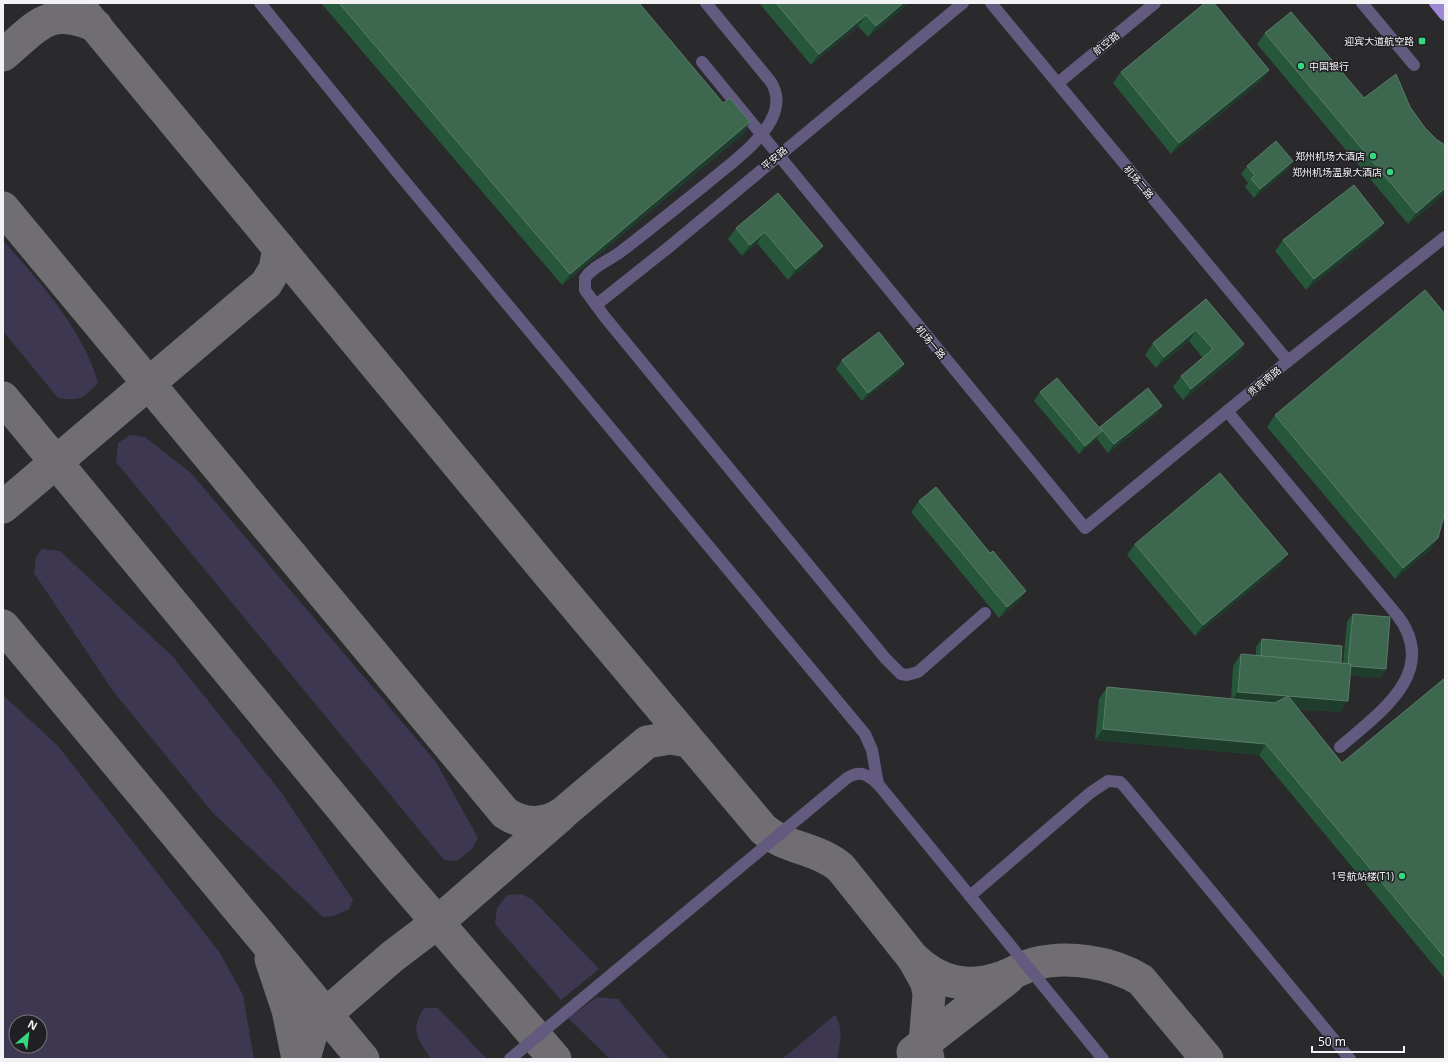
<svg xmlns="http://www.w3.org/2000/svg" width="1448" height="1062" font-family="'Noto Sans','Noto Sans SC',sans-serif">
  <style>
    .green { fill: #3e3752; fill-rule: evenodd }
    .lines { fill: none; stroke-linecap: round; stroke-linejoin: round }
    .taxiway { stroke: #706e72; stroke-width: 33 }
    .minor { stroke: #635a80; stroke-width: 12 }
    .major { stroke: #9d88d6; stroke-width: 12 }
    .wall { fill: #27573b }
    .shaded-wall { fill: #1f3d2d }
    .building { fill: #3d674f; stroke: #5a7d69 }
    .poi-dot { fill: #34d881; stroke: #201f23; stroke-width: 1.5 }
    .labels { text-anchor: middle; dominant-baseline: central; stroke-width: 3; stroke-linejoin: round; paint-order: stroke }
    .poi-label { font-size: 10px; fill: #f3f2f5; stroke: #201f23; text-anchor: end }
    .street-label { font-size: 10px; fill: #f3f2f5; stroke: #201f23 }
  </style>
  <rect width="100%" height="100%" fill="#2a292c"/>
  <g class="green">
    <path d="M3 240C40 283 81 326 98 382 84 399 80 401 58 398L3 331Z"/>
    <path d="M130 435 145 437 191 473 436 762 478 838 472 849 457 861 444 860 116 462 118 443Z"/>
    <path d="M42 549 60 551 173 657 281 792 353 900 349 909 334 916 323 917 213 813 113 691 34 573 36 557Z"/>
    <path d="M3 695 58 746 220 953 243 995 254 1059H3ZM16 1022H40V1046H16Z"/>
    <path d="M521 894 532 899 599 969 561 1000 495 924 497 908 507 895Z"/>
    <path d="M597 997 618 999 669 1059H610L568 1018Z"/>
    <path d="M424 1008H438L487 1059H431C418 1038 409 1032 424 1008Z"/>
    <path d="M835 1015C844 1028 840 1044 837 1059H782Z"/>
  </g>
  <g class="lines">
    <g class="taxiway">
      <path d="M76 3 542 566 763 829C786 849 819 848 841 868L913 958 927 983 929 995 925 1043 928 1059"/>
      <path d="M3 55C38 26 48 5 96 26"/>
      <path d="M3 208 505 813C523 825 545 826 563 813L647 742 670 738 688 741"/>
      <path d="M3 398 401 880 555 1059"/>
      <path d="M3 507 266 284 275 269 279 248"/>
      <path d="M3 626 363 1059"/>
      <path d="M913 958C940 984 968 989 1003 977 1014 973 1023 967 1034 964 1067 955 1112 962 1141 980L1207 1059"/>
      <path d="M271 959 288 1010 298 1059"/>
      <path d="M913 1052 1008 978"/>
      <path d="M304 1059 311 1034 326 1014 393 956 438 922 560 816"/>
    </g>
    <g class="minor">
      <path d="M260 3 398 173 865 734 872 750 878 784"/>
      <path d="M706 3 771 82C777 92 778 103 774 114 763 142 727 166 705 185 676 208 648 231 619 253 608 261 593 266 585 278V290L604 316 885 658 901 674 907 675 918 672 985 613"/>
      <path d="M991 3 1288 361"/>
      <path d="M1362 3 1414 65"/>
      <path d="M702 62 1085 528 1288 361 1445 237"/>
      <path d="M1058 83 1155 3"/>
      <path d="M596 305 669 247 963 3"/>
      <path d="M1227 411 1397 615C1441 672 1379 713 1340 747"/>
      <path d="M510 1059 847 778C860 770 867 774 878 784L970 896"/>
      <path d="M1103 1059 970 896 1090 793 1108 781 1120 782 1124 786 1350 1059"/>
    </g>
    <path class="major" d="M1435 3 1445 15"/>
  </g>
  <g class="wall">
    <path d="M321 3H639L723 103 750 122 743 134 562 285Z"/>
    <path d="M759 3H909L868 37 858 26 811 65Z"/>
    <path d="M1265 33 1364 98 1410 107 1425 128 1437 140 1445 145V192L1435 202 1408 224 1257 44Z"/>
    <path d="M1269 70 1261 81 1171 154 1113 83 1121 72Z"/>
    <path d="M1293 161 1288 169 1254 198 1245 187 1248 183 1241 174 1247 166Z"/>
    <path d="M778 193 823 246 815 257 788 280 757 243 742 256 728 239 736 228Z"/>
    <path d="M1384 223 1376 234 1306 290 1275 251 1283 240Z"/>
    <path d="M1206 299 1244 344 1237 356 1183 400 1173 387 1181 376 1203 358 1189 341 1156 368 1145 355 1153 343Z"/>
    <path d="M842 360 904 364 899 372 862 401 836 369Z"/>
    <path d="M1040 392 1099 428 1100 427 1157 414 1108 453 1097 439 1079 454 1034 401Z"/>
    <path d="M1275 415 1431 549 1395 579 1267 427Z"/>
    <path d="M919 501 990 553 1026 591 1018 602 999 618 911 512Z"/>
    <path d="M1135 544 1280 565 1195 636 1127 555Z"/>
    <path d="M1353 614 1386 669 1380 678 1350 675 1340 712 1298 709 1342 763 1445 678V979L1259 755 1095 740 1099 699 1107 687 1231 699 1233 666 1241 654 1256 656V647L1262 639 1341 663H1343L1347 622Z"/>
  </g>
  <g class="shaded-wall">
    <path d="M903 3H909L868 37 876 26Z"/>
    <path d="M866 15 858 26 811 65 819 54Z"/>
    <path d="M1269 70 1261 81 1171 154 1179 143Z"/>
    <path d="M750 122 743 134 562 285 570 274Z"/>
    <path d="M1293 161 1288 169 1254 198 1260 189Z"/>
    <path d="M1445 188V192L1435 202 1408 224 1416 213Z"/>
    <path d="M1384 223 1376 234 1306 290 1314 279Z"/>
    <path d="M765 232 757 243 742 256 750 245Z"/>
    <path d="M823 246 815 257 788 280 796 269Z"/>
    <path d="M1196 330 1189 341 1156 368 1164 357Z"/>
    <path d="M1244 344 1237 356 1183 400 1191 389Z"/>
    <path d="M904 364 899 372 862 401 868 393Z"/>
    <path d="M1162 406 1157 414 1108 453 1114 444Z"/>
    <path d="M1102 431 1096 440 1079 454 1085 446Z"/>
    <path d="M1438 538 1431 549 1395 579 1403 568Z"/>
    <path d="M1288 554 1280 565 1195 636 1203 625Z"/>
    <path d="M1026 591 1018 602 999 618 1007 607Z"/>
    <path d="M1348 666 1386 669 1380 678 1342 674Z"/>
    <path d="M1238 692 1348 701 1340 712 1230 703Z"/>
    <path d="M1103 729 1266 744 1259 755 1095 740Z"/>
  </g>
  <g class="building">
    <path d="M339 3H639L723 103 730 98 750 122 570 274Z"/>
    <path d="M776 3H903L876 26 866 15 819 54Z"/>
    <path d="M1205 3H1214L1269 70 1179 143 1121 72Z"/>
    <path d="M1291 12 1364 98 1396 74 1410 107 1425 128 1437 140 1445 145V188L1416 213 1265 33Z"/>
    <path d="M1276 141 1293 161 1260 189 1251 179 1255 175 1247 166Z"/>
    <path d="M1354 185 1384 223 1314 279 1283 240Z"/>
    <path d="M778 193 823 246 796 269 765 232 750 245 736 228Z"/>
    <path d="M1425 290 1445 314V512L1438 538 1403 568 1275 415Z"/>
    <path d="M1206 299 1244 344 1191 389 1181 376 1213 349 1196 330 1164 357 1153 343Z"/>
    <path d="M879 332 904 364 868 393 842 360Z"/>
    <path d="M1057 378 1102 431 1085 446 1040 392Z"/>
    <path d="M1148 388 1162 406 1114 444 1100 427Z"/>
    <path d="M1220 473 1288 554 1203 625 1135 544Z"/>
    <path d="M936 487 990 553 993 551 1026 591 1007 607 919 501Z"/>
    <path d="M1353 614 1390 617 1386 669 1351 666V664H1348Z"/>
    <path d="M1262 639 1342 646 1341 663 1261 656Z"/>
    <path d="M1241 654 1351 664 1348 701 1238 692Z"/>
    <path d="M1445 678V958L1266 744 1103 729 1107 687 1275 703 1288 696 1342 763Z"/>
  </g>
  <g class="poi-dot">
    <rect x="1418" y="37" width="8" height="8" rx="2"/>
    <circle cx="1301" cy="66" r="4"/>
    <circle cx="1373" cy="156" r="4"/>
    <circle cx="1390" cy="172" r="4"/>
    <circle cx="1402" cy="876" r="4"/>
  </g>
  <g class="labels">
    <g class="poi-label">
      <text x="1414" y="41">迎宾大道航空路</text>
      <text x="1309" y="66" text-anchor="start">中国银行</text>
      <text x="1365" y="156">郑州机场大酒店</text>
      <text x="1382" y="172">郑州机场温泉大酒店</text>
      <text x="1394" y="876">1号航站楼(T1)</text>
    </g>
    <g class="street-label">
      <text transform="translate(1106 43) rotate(-39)">航空路</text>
      <text transform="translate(774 158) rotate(-40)">平安路</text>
      <text transform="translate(1139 182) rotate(50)">机场二路</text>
      <text transform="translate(931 342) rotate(50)">机场一路</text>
      <text transform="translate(1264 381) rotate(-39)">贵宾南路</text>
    </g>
  </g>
  <rect width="1448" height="1062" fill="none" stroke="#f3f2f5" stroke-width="8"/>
  <g transform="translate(28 1034) rotate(28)"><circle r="19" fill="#201f23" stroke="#747377"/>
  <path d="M0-3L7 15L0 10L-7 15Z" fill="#34d881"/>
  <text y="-6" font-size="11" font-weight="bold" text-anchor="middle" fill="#f3f2f5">N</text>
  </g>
  <path d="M1312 1046v6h92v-6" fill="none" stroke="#f3f2f5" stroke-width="2"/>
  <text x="1318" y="1046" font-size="12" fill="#f3f2f5" stroke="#201f23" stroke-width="3" paint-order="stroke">50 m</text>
</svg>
